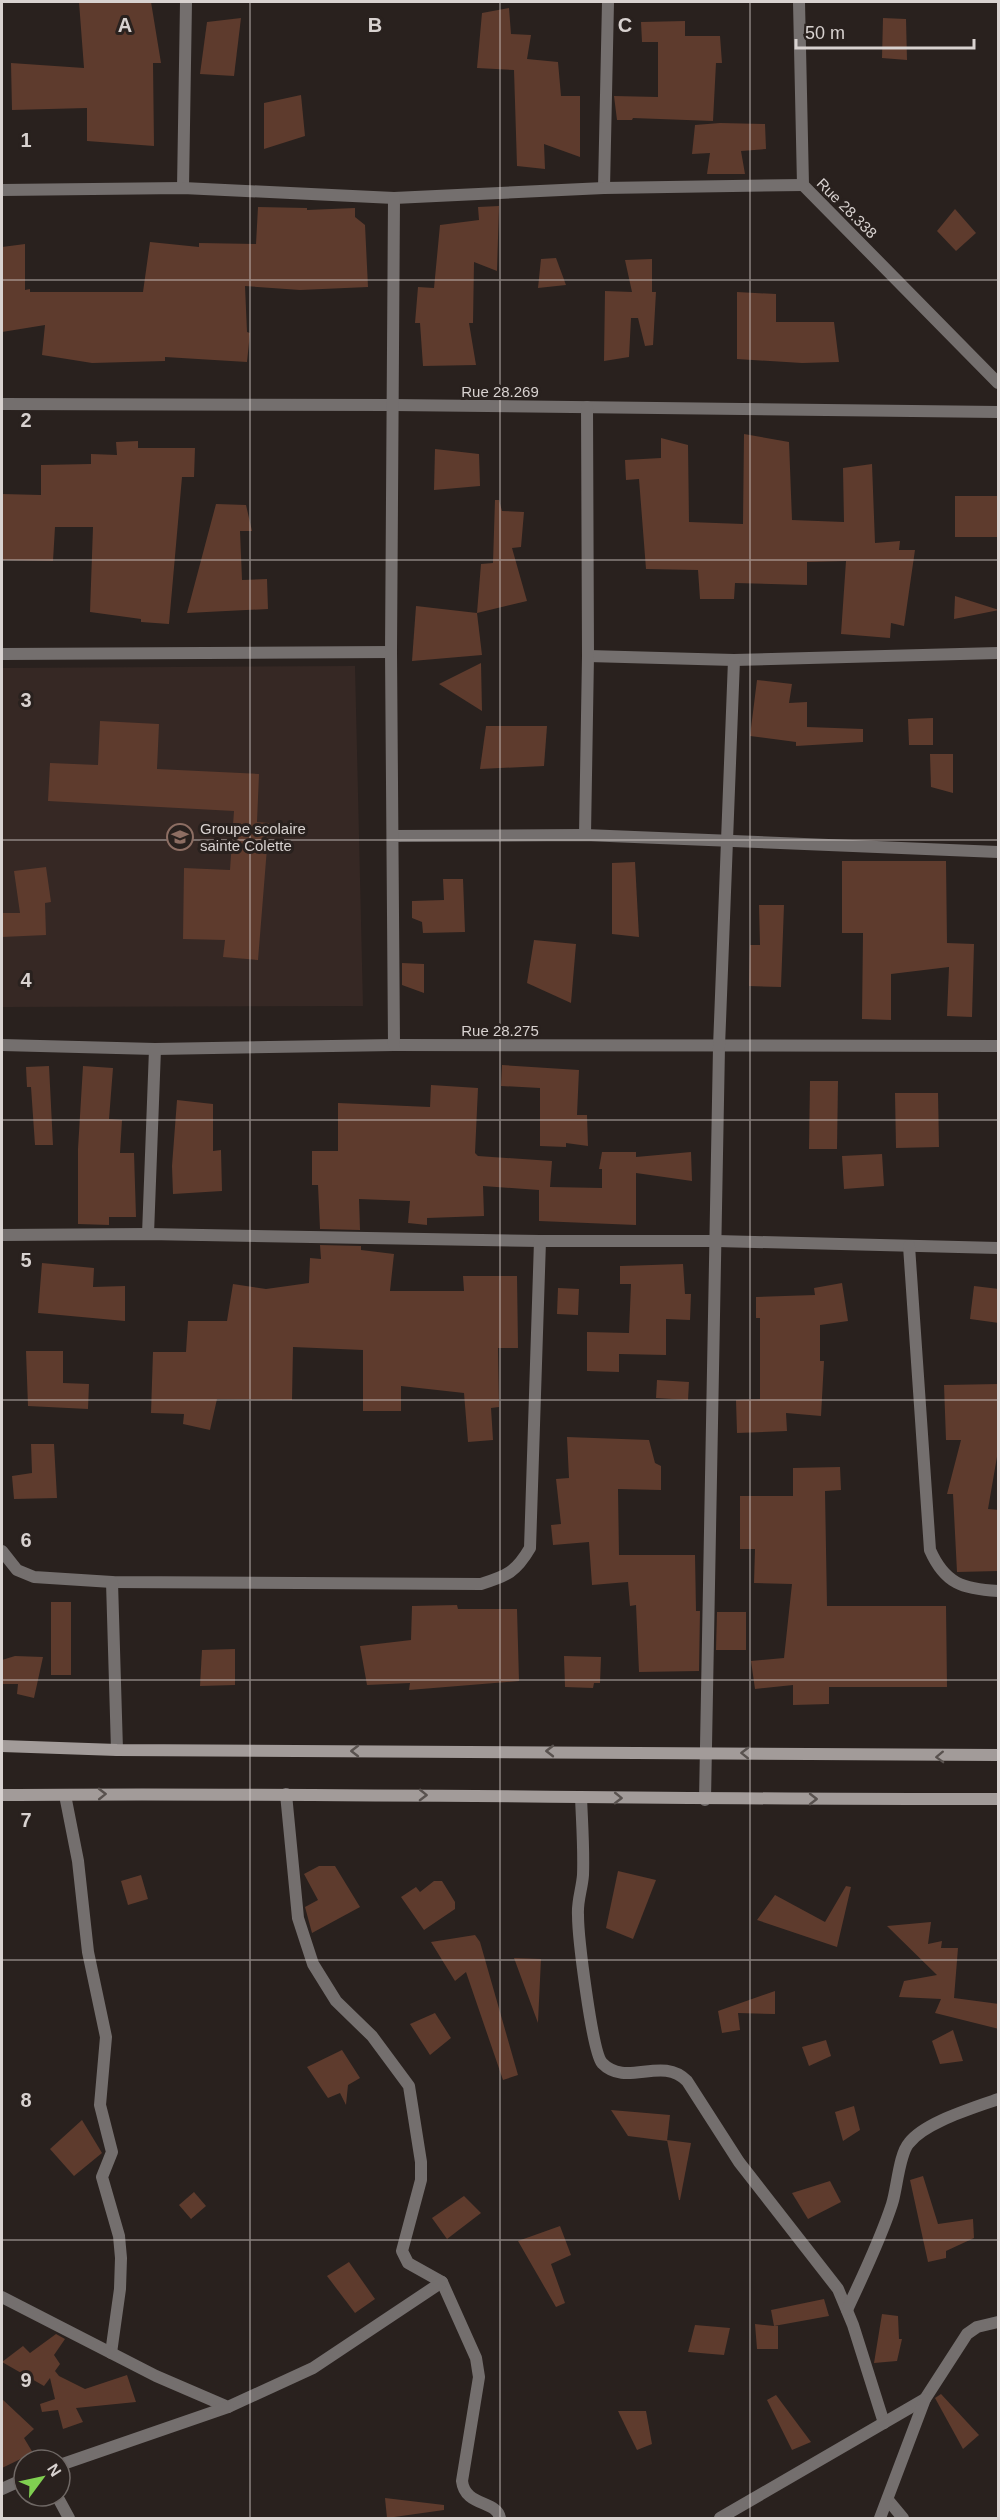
<svg xmlns="http://www.w3.org/2000/svg" width="1000" height="2520" font-family="Arial,sans-serif">
  <style>
    .built { fill: #362824 }
    .building { fill: #5e3b2d }
    .lines { fill: none; stroke-linecap: round; stroke-linejoin: round }
    .street { stroke: #746f6e; stroke-width: 12 }
    .secondary { stroke: #a29b99; stroke-width: 12 }
    .oneway { stroke: #59524f }
    .grid { fill: none; stroke: #d8d2d0; stroke-width: 1.5; stroke-opacity: 0.55 }
    .labels { text-anchor: middle; dominant-baseline: central; stroke-width: 6; stroke-linejoin: round; paint-order: stroke }
    .street-label { font-size: 15px; fill: #d8d2d0; stroke: #29211e }
    .poi-label { font-size: 15px; fill: #d8d2d0; stroke: #29211e; text-anchor: start }
    .grid-label { font-size: 20px; text-anchor: middle; font-weight: bold; fill: #d8d2d0; stroke: #29211e; stroke-width: 6; stroke-linejoin: round; paint-order: stroke }
  </style>
  <rect width="100%" height="100%" fill="#29211e"/>
  <path class="built" d="M355 666 363 1006 2 1007V668Z"/>
  <g class="building">
    <path d="M79 2H151L161 63H153L154 146 87 141V108L12 110 11 63 84 68Z"/>
    <path d="M509 8 511 34 531 35 527 59 558 62 561 96H580V157L544 144 545 169 517 166 514 70 477 68 482 13Z"/>
    <path d="M241 18 234 76 200 74 207 22Z"/>
    <path d="M883 18 906 19 907 60 882 58Z"/>
    <path d="M685 21V36H720L722 63H716L713 121 633 118 632 120H617L614 96 658 97V42H642L641 22Z"/>
    <path d="M301 95 305 136 264 149V103Z"/>
    <path d="M720 123 765 124 766 149 741 151 745 174H707L710 153 692 154 695 125Z"/>
    <path d="M499 206 497 271 474 262 473 323H469L476 365 423 366 420 323H415L418 287 434 288 440 225 479 220 478 207Z"/>
    <path d="M258 207 307 208V210L355 208V217L365 225 368 287 300 290 245 286 247 332 250 333 247 362 165 357V361L92 363 42 355 45 325 2 332V247L25 244V290L30 289V292H143L150 242 199 247V243L256 244Z"/>
    <path d="M955 209 976 233 956 251 937 231Z"/>
    <path d="M556 258 566 285 538 288 541 259Z"/>
    <path d="M652 259V292H656L653 345 645 346 638 318H631L629 357 604 361 605 291 632 292 625 260Z"/>
    <path d="M737 292 776 294V322H834L839 362 802 363 737 359Z"/>
    <path d="M744 434 789 442 792 520 844 522 843 468 872 464 875 543 900 541 899 550H915L904 626 891 623 890 638 841 634 846 561 807 562V585L735 583 734 599H700L698 570 646 569 639 479 626 480 625 460 661 458V438L688 445 689 522 743 524Z"/>
    <path d="M138 441V448H195L194 477H182L169 624 141 622V619L90 612 93 527H55L53 561 2 560V494L41 495V465L91 464V454L117 455 116 442Z"/>
    <path d="M435 449 479 454 480 486 434 490Z"/>
    <rect x="955" y="496" width="44" height="41"/>
    <path d="M495 500H499L502 511 524 512 521 547 512 548 527 601 477 613 481 564 493 563Z"/>
    <path d="M216 504 246 505 252 531H240L242 580 267 579 268 609 187 613Z"/>
    <path d="M955 596 999 610 954 619Z"/>
    <path d="M416 606 477 613 482 655 412 661Z"/>
    <path d="M481 663 482 711 439 684Z"/>
    <path d="M757 680 792 684 789 703 807 702V727L863 729V742L796 746V742L750 736Z"/>
    <path d="M933 718V745H909L908 719Z"/>
    <path d="M100 721 159 724 157 769 259 774 257 822 269 823 258 960 223 957 225 940 183 939 184 868 230 870 234 811 48 801 50 763 98 765Z"/>
    <path d="M486 726H547L544 766 480 769Z"/>
    <path d="M930 754H953V793L931 787Z"/>
    <path d="M842 861H946L947 943 974 944 972 1017 947 1016 949 967 891 974V1020L862 1019 863 933H842Z"/>
    <path d="M635 862 639 937 612 934V863Z"/>
    <path d="M46 867 51 902 45 903 46 935 2 937V913H20L14 871Z"/>
    <path d="M443 879H463L465 932 423 933 422 922 412 918V901L444 900Z"/>
    <path d="M759 905H784L781 987 749 986 750 945H760Z"/>
    <path d="M534 940 576 944 571 1003 527 983Z"/>
    <path d="M402 963 424 964V993L402 985Z"/>
    <path d="M502 1065 579 1070 577 1115H587L588 1146 566 1143V1147L540 1146V1088L501 1086Z"/>
    <path d="M49 1066 53 1145H35L31 1087H27L26 1067Z"/>
    <path d="M83 1066 113 1068 109 1119 122 1120 120 1153H134L136 1217H109V1225L78 1224V1149Z"/>
    <path d="M810 1081H838L837 1149H809Z"/>
    <path d="M431 1085 478 1088 475 1153 478 1156 552 1161 550 1187 602 1188V1169H599L602 1152H636V1157L691 1152 692 1181 636 1173V1225L539 1221V1190L483 1186 484 1216 427 1218V1225L408 1223 410 1201 359 1199 360 1230 320 1229 318 1185H312V1151H338V1103L430 1107Z"/>
    <path d="M895 1093H938L939 1147 896 1148Z"/>
    <path d="M177 1100 213 1104V1151L221 1150 222 1191 173 1194 172 1166Z"/>
    <path d="M882 1154 884 1186 844 1189 842 1156Z"/>
    <path d="M320 1245 361 1246V1250L394 1254 390 1291H464L463 1276H517L518 1348H498L499 1407 491 1408 493 1440 468 1442 464 1393 401 1386V1411H363V1350L293 1347 292 1400 217 1399 210 1430 183 1424 184 1414 151 1413 153 1352H186L188 1321H227L233 1284 266 1289 309 1283 310 1258 321 1259Z"/>
    <path d="M42 1263 94 1268 93 1287 125 1286V1321L38 1313Z"/>
    <path d="M683 1264 685 1294H691L690 1320 666 1319V1355L619 1354V1372L587 1371V1332L629 1333 631 1284H620V1266Z"/>
    <path d="M842 1283 848 1321 820 1325V1361H824L821 1416 786 1413 787 1431 737 1433 736 1400 760 1399V1318H756V1297L815 1295 814 1288Z"/>
    <path d="M974 1286 999 1289V1323L970 1319Z"/>
    <path d="M558 1288 579 1289 578 1315 557 1314Z"/>
    <path d="M26 1351H63V1383L89 1384 88 1409 28 1406Z"/>
    <path d="M657 1380 689 1382 688 1400 656 1398Z"/>
    <path d="M999 1384V1445L988 1509 999 1510V1571L957 1572 953 1494H947L961 1440H946L944 1385Z"/>
    <path d="M567 1437 649 1440 655 1463 661 1466V1490L618 1489 619 1555H695L696 1611H700L699 1671 639 1672 636 1605 630 1606 628 1582 592 1585 589 1542 553 1545 551 1525 561 1524 556 1479 569 1478Z"/>
    <path d="M31 1444H54L57 1498 14 1499 12 1476 32 1473Z"/>
    <path d="M840 1467 841 1490 825 1491 827 1606H946L947 1687H829V1704L793 1705V1685L755 1689 751 1661 784 1658 792 1584 754 1583 755 1549H740V1496H793V1468Z"/>
    <rect x="51" y="1602" width="20" height="73"/>
    <path d="M457 1605 458 1609H517L519 1681 409 1690 410 1683 367 1685 360 1646 411 1640 412 1606Z"/>
    <path d="M717 1612H746V1650H716Z"/>
    <path d="M235 1649V1685L200 1686 202 1650Z"/>
    <path d="M15 1656 43 1657 34 1698 17 1694 18 1684H2V1660Z"/>
    <path d="M564 1656 601 1657 600 1683H594L593 1688 565 1687Z"/>
    <path d="M319 1866H335L360 1907 312 1933 305 1907 318 1900 304 1874Z"/>
    <path d="M618 1871 656 1880 633 1939 606 1928Z"/>
    <path d="M141 1875 148 1899 128 1905 121 1881Z"/>
    <path d="M434 1881H442L455 1902V1909L424 1930 401 1897 416 1887 420 1892Z"/>
    <path d="M846 1886 851 1887 837 1947 757 1920 775 1895 825 1922Z"/>
    <path d="M931 1922 928 1944 942 1941 941 1948H958L954 1998 999 2004V2029L935 2013 941 1999 899 1997 904 1981 937 1975 887 1926Z"/>
    <path d="M475 1935 480 1942 518 2075 503 2080 466 1972 455 1981 431 1942Z"/>
    <path d="M514 1958 541 1959 538 2022V2023Z"/>
    <path d="M775 1991V2014L738 2013 740 2030 722 2033 718 2011Z"/>
    <path d="M435 2013 451 2038 430 2055 410 2024Z"/>
    <path d="M953 2030 963 2061 940 2064 932 2041Z"/>
    <path d="M826 2040 831 2056 809 2066 802 2047Z"/>
    <path d="M342 2050 360 2078 348 2085 346 2105 340 2093 328 2098 307 2067Z"/>
    <path d="M854 2106 860 2130 843 2141 835 2112Z"/>
    <path d="M611 2110 670 2115 667 2141 628 2136Z"/>
    <path d="M82 2120 102 2153 74 2176 50 2149Z"/>
    <path d="M667 2140 691 2143 680 2200H679Z"/>
    <path d="M923 2176 938 2224 973 2219 974 2238 946 2251V2258L928 2262 910 2180Z"/>
    <path d="M830 2181 841 2202 808 2219 792 2193Z"/>
    <path d="M194 2192 206 2206 191 2219 179 2205Z"/>
    <path d="M464 2196 481 2213 447 2239 432 2218Z"/>
    <path d="M560 2226 571 2255 551 2264 565 2303 556 2307 518 2241Z"/>
    <path d="M349 2262 375 2299 355 2313 327 2276Z"/>
    <path d="M824 2299 829 2316 774 2326H778V2349H757L755 2324 774 2326 771 2310Z"/>
    <path d="M882 2314 898 2316 899 2339H902L897 2361 874 2363Z"/>
    <path d="M695 2325 730 2328 724 2355 688 2352Z"/>
    <path d="M56 2334 65 2339 54 2355 60 2364 55 2371 59 2376 85 2389 127 2375 136 2402 76 2408 83 2422 63 2429 58 2410 42 2412 40 2404 55 2399 50 2378 44 2386 2 2362 23 2346 30 2353Z"/>
    <path d="M941 2394 979 2435 963 2449 935 2398Z"/>
    <path d="M776 2395 811 2442 792 2450 767 2400Z"/>
    <path d="M2 2399 34 2429 24 2438 33 2453 2 2468Z"/>
    <path d="M618 2411H646L652 2444 637 2450Z"/>
    <path d="M385 2498 444 2505V2510L387 2518Z"/>
  </g>
  <g class="lines">
    <g class="street">
      <path d="M799 2 803 185 998 383"/>
      <path d="M183 188 186 2"/>
      <path d="M604 188 608 2"/>
      <path d="M2 190 183 188 394 198 604 188 803 185"/>
      <path d="M2 404 393 405 998 412"/>
      <path d="M2 654 391 652"/>
      <path d="M588 656 734 660 998 653"/>
      <path d="M585 835 588 656 587 407"/>
      <path d="M393 836 585 835 998 852"/>
      <path d="M2 1045 155 1049 394 1045 998 1046"/>
      <path d="M394 1045 391 652 394 198"/>
      <path d="M148 1234 155 1049"/>
      <path d="M2 1235 148 1234 540 1241H717L998 1248"/>
      <path d="M909 1246 930 1550C945 1584 963 1589 998 1591"/>
      <path d="M2 1551 17 1570 34 1577 112 1582 481 1584C507 1576 516 1572 530 1548L540 1241"/>
      <path d="M112 1582 117 1750"/>
      <path d="M286 1794 298 1918 313 1964 336 2001 372 2036 409 2086 421 2162V2180L402 2251 408 2263 442 2282 476 2358 479 2377 462 2481C465 2507 497 2500 500 2518"/>
      <path d="M65 1795 78 1861 88 1952 106 2037 100 2105 112 2152 102 2177 119 2236 121 2258 120 2289 111 2353"/>
      <path d="M581 1797C582 1823 584 1849 583 1875 582 1889 577 1901 578 1915 578 1937 592 2051 602 2063 626 2088 662 2055 687 2081L739 2162 838 2289 853 2325 884 2423"/>
      <path d="M705 1800 719 1047 734 660"/>
      <path d="M2 2297 156 2376 228 2407 313 2368 442 2282"/>
      <path d="M847 2310C863 2275 880 2241 892 2204 897 2189 899 2154 909 2143 925 2122 974 2108 998 2099"/>
      <path d="M60 2465 228 2407"/>
      <path d="M2 2489 24 2479"/>
      <path d="M57 2496 69 2518"/>
      <path d="M888 2500 903 2518"/>
      <path d="M720 2518 925 2399 967 2334 977 2327 998 2322"/>
      <path d="M880 2518 925 2399"/>
    </g>
    <g class="secondary">
      <path d="M2 1746 117 1750 998 1755"/>
      <path d="M2 1795C334 1792 666 1800 998 1799"/>
    </g>
  </g>
  <defs><path id="oneway-chevron" d="M-2-3.5L2.5 0L-2 3.5" fill="none" stroke-width="1.6" stroke-linecap="round" stroke-linejoin="round" transform="scale(1.5)"/></defs>
  <g class="oneway">
    <use href="#oneway-chevron" transform="translate(355 1751) rotate(-180)"/>
    <use href="#oneway-chevron" transform="translate(550 1751) rotate(-180)"/>
    <use href="#oneway-chevron" transform="translate(745 1753) rotate(-179)"/>
    <use href="#oneway-chevron" transform="translate(940 1757) rotate(178)"/>
    <use href="#oneway-chevron" transform="translate(102 1794) rotate(-1)"/>
    <use href="#oneway-chevron" transform="translate(423 1795) rotate(1)"/>
    <use href="#oneway-chevron" transform="translate(618 1798) rotate(1)"/>
    <use href="#oneway-chevron" transform="translate(813 1799)"/>
  </g>
  <path class="grid" d="M250 2V2518M500 2V2518M750 2V2518M2 280H998M2 560H998M2 840H998M2 1120H998M2 1400H998M2 1680H998M2 1960H998M2 2240H998"/>
  <defs>
    <symbol id="school-ring" viewBox="-11 -11 22 22"><circle r="9.5" fill="#29211e" stroke="#8d6e63" stroke-width="1.5"/><path d="M0-5L7-2L0 1L-7-2ZM-4 1L0 2.5L4 1V4Q0 6-4 4Z" fill="#8d6e63"/></symbol>
  </defs>
  <g fill-rule="evenodd">
    <use href="#school-ring" x="165" y="822" width="30" height="30"/>
  </g>
  <g class="labels">
    <g class="street-label">
      <text transform="translate(847 208) rotate(45)">Rue 28.338</text>
      <text x="500" y="391">Rue 28.269</text>
      <text x="500" y="1030">Rue 28.275</text>
    </g>
    <g class="poi-label">
      <text x="200" y="828">Groupe scolaire<tspan x="200" dy="17">sainte Colette</tspan></text>
    </g>
  </g>
  <g class="grid-label">
    <text x="125" y="32">A</text>
    <text x="375" y="32">B</text>
    <text x="625" y="32">C</text>
    <text x="26" y="147">1</text>
    <text x="26" y="427">2</text>
    <text x="26" y="707">3</text>
    <text x="26" y="987">4</text>
    <text x="26" y="1267">5</text>
    <text x="26" y="1547">6</text>
    <text x="26" y="1827">7</text>
    <text x="26" y="2107">8</text>
    <text x="26" y="2387">9</text>
  </g>
  <rect width="1000" height="2520" fill="none" stroke="#d8d2d0" stroke-width="6"/>
  <g transform="translate(42 2478) rotate(57)"><circle r="28" fill="#29211e" stroke="#6f6865" stroke-width="1.5"/>
  <path d="M0-4.5L10 22L0 15L-10 22Z" fill="#80d051"/>
  <text y="-9" font-size="16" font-weight="bold" text-anchor="middle" fill="#d8d2d0">N</text>
  </g>
  <path d="M796 39v9h178v-9" fill="none" stroke="#d8d2d0" stroke-width="3"/>
  <text x="805" y="39" font-size="18" fill="#d8d2d0" stroke="#29211e" stroke-width="4.5" paint-order="stroke">50 m</text>
</svg>
